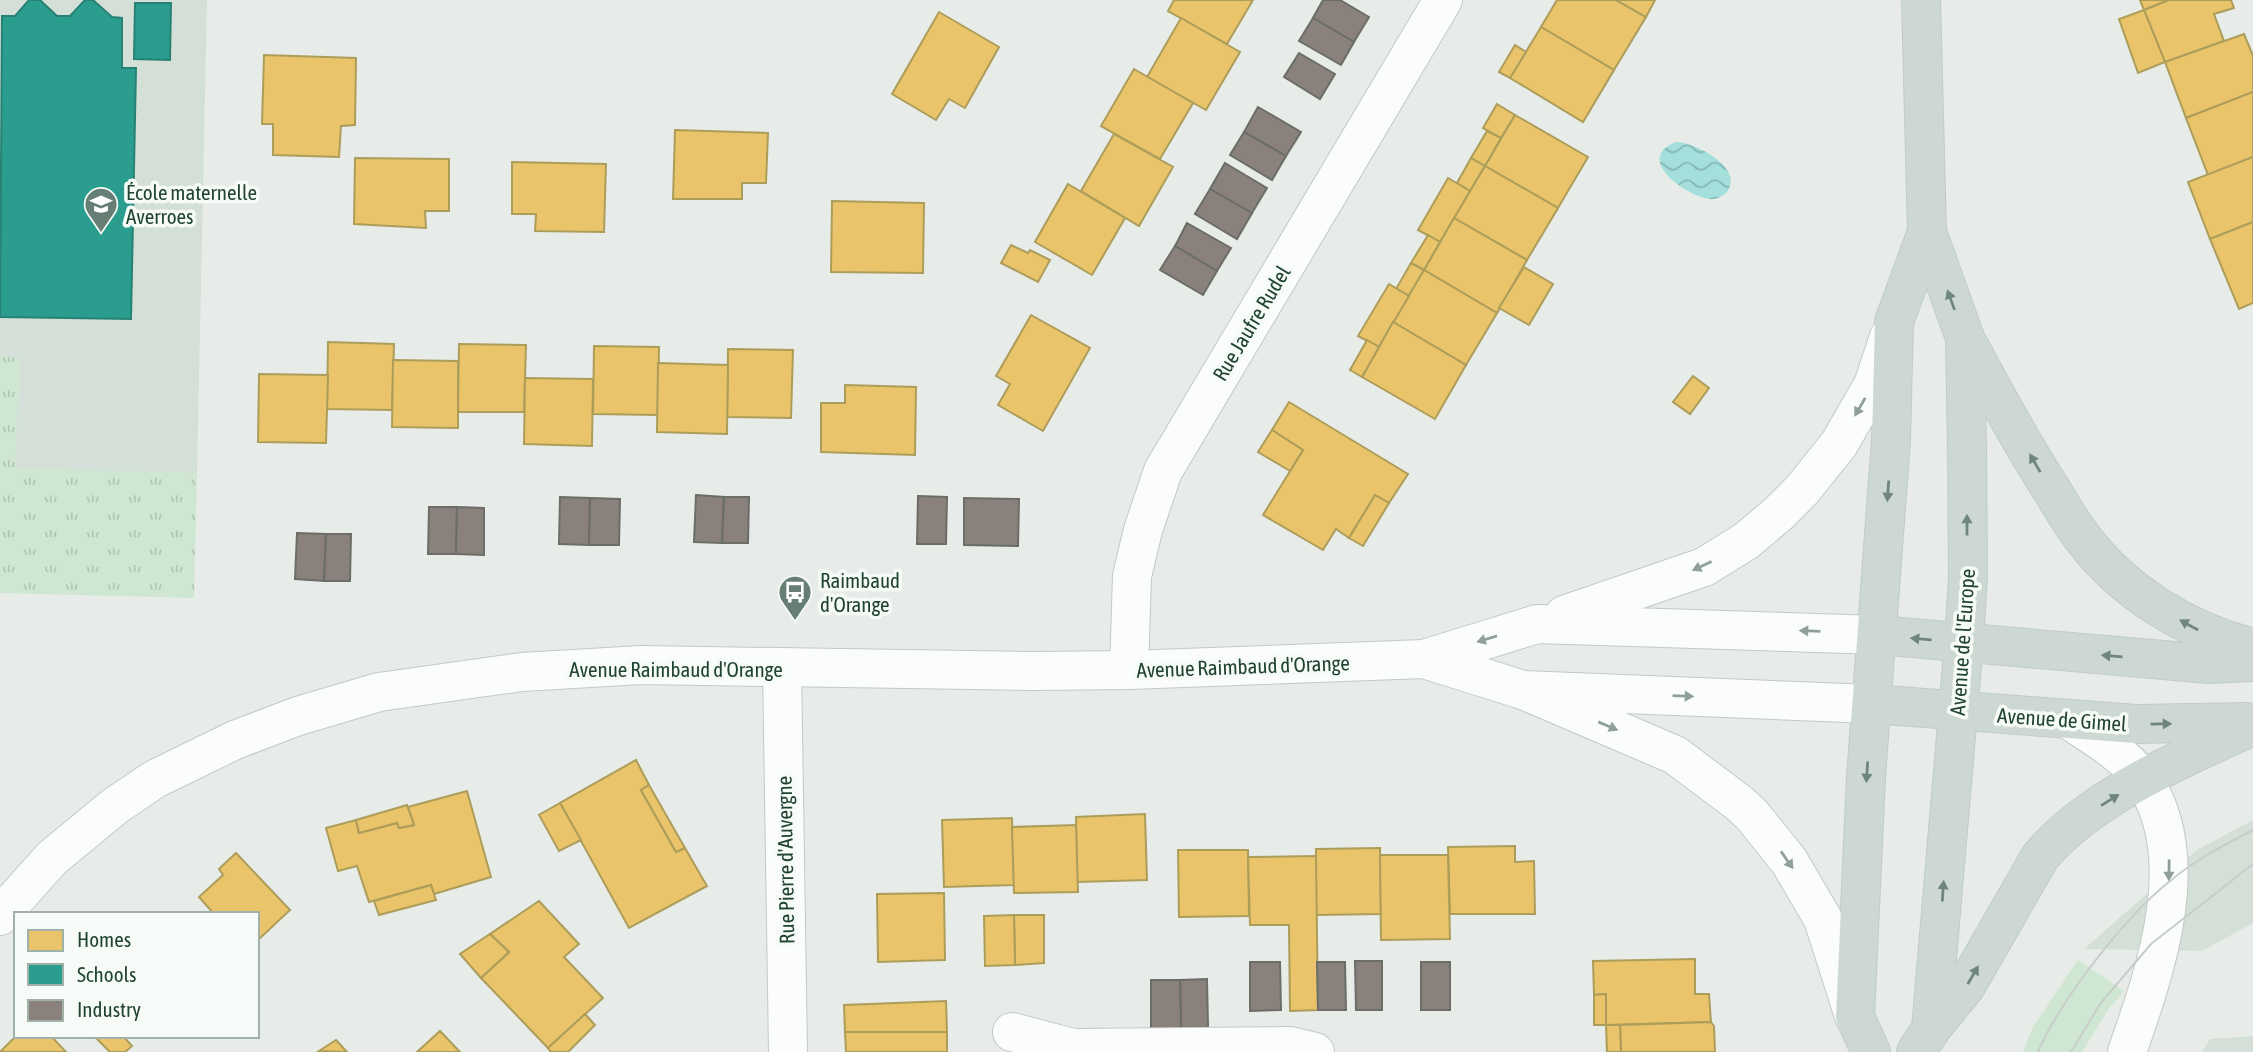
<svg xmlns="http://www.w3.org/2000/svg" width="2253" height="1052" font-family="'Asap Condensed',sans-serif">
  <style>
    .built { fill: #d4dfd8 }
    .green { fill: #cfe6d2 }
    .park { fill: url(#park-tufts) }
    .water { fill: url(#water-waves) }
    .homes { fill: #e9c46a; stroke: #ad9d5a; stroke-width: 2 }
    .schools { fill: #2a9d8f; stroke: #278274; stroke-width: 2 }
    .industry { fill: #8a817c; stroke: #6a6e66; stroke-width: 2 }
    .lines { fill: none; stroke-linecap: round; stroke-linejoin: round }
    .minor-casing { stroke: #c4c9c6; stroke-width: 40 }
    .major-casing { stroke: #c1cbc7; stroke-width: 40 }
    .minor { stroke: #fbfcfc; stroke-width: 38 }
    .major { stroke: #ced8d3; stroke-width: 38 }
    .tram { stroke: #c8cdca; stroke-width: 2 }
    .oneway { fill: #6f867c }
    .oneway2 { fill: #8ea098 }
    .labels { text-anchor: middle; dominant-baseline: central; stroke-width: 7; stroke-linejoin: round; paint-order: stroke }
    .poi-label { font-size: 21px; fill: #214334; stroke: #f6fbf7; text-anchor: start }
    .street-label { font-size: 21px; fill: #214334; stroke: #f6fbf7 }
  </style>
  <defs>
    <pattern id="park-tufts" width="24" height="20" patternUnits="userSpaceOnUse" patternTransform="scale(1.75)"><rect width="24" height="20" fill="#cfe6d2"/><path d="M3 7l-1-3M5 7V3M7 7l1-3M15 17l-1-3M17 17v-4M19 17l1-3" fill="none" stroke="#b1c6b5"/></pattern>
    <pattern id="water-waves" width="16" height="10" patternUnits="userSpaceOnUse" patternTransform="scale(1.75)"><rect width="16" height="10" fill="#a4dfdc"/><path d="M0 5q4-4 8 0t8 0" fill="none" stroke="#85b6b3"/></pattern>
  </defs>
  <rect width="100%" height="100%" fill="#e7ece9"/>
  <g class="built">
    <path d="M0 0H207L197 473 0 469Z"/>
    <path d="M2253 820V923L2202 951 2084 949 2197 850Z"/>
    <path d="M2253 1036V1052H2202L2210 1039Z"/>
  </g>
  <path class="green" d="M2078 960 2124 991 2110 1007 2082 1052H2023L2032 1029Z"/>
  <path class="park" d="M0 357 20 358 15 468 197 473 194 598 0 593Z"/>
  <path class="water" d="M1676 142C1695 142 1747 169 1726 193 1721 197 1716 200 1710 199 1688 197 1632 159 1676 142Z"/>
  <g class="homes">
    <path d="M1174 0H1253L1227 44 1168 11Z"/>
    <path d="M1557 0H1616L1646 17 1614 70 1541 27Z"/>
    <path d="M1616 0H1655L1646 17Z"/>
    <path d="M2140 0H2169L2144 10Z"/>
    <path d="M2169 0H2231L2234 8 2214 14 2224 41 2165 62 2144 10Z"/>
    <path d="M2144 10 2165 62 2138 73 2119 19Z"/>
    <path d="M939 12 999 47 965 108 949 99 936 120 892 94Z"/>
    <path d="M1181 18 1240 52 1206 110 1147 77Z"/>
    <path d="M1541 27 1614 70 1583 122 1510 78Z"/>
    <path d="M2244 34 2253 56V92L2186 118 2165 62Z"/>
    <path d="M1515 45 1526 52 1510 78 1499 72Z"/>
    <path d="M264 55 356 58 355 125 341 126 339 157 273 155V124H262Z"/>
    <path d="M1134 69 1193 103 1160 159 1101 126Z"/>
    <path d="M2253 92V157L2208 175 2186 118Z"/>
    <path d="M1497 104 1515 115 1501 138 1483 128Z"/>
    <path d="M1515 115 1588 157 1558 208 1485 166Z"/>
    <path d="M675 130 768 133 766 183H742V199H673Z"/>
    <path d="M1487 131 1501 138 1485 166 1471 158Z"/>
    <path d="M1114 134 1173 167 1139 226 1081 191Z"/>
    <path d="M2253 157V222L2210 239 2188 182Z"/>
    <path d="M355 158 449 159V211H425L426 228 354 224Z"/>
    <path d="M1471 158 1485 166 1470 191 1457 183Z"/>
    <path d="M512 162 606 164 604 232 535 231 536 214H512Z"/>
    <path d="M1485 166 1558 208 1527 260 1454 218Z"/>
    <path d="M1448 178 1470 191 1440 242 1418 230Z"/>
    <path d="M1068 184 1125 218 1092 275 1035 242Z"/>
    <path d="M832 201 924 203 923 273 831 272Z"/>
    <path d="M1454 218 1527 260 1497 313 1424 270Z"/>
    <path d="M2253 222V303L2239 309 2210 239Z"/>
    <path d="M1428 235 1440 242 1424 270 1411 263Z"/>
    <path d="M1011 245 1028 253 1030 250 1050 260 1038 282 1001 263Z"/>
    <path d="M1411 263 1424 270 1409 296 1396 289Z"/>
    <path d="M1524 267 1553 284 1529 325 1499 308Z"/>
    <path d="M1424 270 1497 313 1466 365 1393 322Z"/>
    <path d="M1389 284 1409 296 1379 347 1358 336Z"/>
    <path d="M1031 315 1090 348 1043 431 998 405 1010 384 996 376Z"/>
    <path d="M1393 322 1466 365 1435 419 1362 377Z"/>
    <path d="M1367 340 1379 347 1362 377 1350 370Z"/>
    <path d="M328 342 394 344 392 410 327 409Z"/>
    <path d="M459 344 526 345 524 412H458Z"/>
    <path d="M594 346 659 347 658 415 593 414Z"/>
    <path d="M728 349 793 350 791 418 727 417Z"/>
    <path d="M393 360 458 361V428L392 427Z"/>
    <path d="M658 363 728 365 727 434 657 432Z"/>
    <path d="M259 374 328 375 326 443 258 442Z"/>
    <path d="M1693 376 1709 388 1690 414 1673 402Z"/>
    <path d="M525 378 593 379 592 446 524 444Z"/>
    <path d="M845 385 916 387 915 455 821 452V403H845Z"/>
    <path d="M1289 402 1408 474 1389 503 1375 495 1349 538 1336 529 1323 550 1263 515 1303 450 1272 430Z"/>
    <path d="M1272 430 1303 450 1290 471 1258 452Z"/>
    <path d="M1375 495 1389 503 1363 546 1349 538Z"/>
    <path d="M636 760 649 785 641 790 676 852 685 848 707 886 629 928 560 803Z"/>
    <path d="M649 785 685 848 676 852 641 790Z"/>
    <path d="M467 791 491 877 434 894 431 885 369 902 357 866 338 871 326 828 356 820 359 833 397 823 399 828 414 825 408 807Z"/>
    <path d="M560 803 581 840 559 851 539 815Z"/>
    <path d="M407 805 414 825 399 828 397 823 359 833 356 820Z"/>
    <path d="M1145 814 1147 880 1077 882 1076 817Z"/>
    <path d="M1012 818 1014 885 944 887 942 820Z"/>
    <path d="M1076 825 1078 892 1014 893 1012 827Z"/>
    <path d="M1515 846V862L1534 861 1535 914H1450L1448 847Z"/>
    <path d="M1380 848 1381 914 1316 915V849Z"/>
    <path d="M1178 850H1248L1249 916 1179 917Z"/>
    <path d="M236 853 290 910 257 941V914H214L199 897 223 875 219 869Z"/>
    <path d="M1380 855H1448L1450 939 1381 940Z"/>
    <path d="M1316 856 1318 1010 1290 1011 1289 925H1250L1248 857Z"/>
    <path d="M431 885 436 900 379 915 374 901Z"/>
    <path d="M944 893 945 960 878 962 877 894Z"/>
    <path d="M539 901 579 944 564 957 603 998 548 1048 481 978 509 952 490 934Z"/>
    <path d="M1014 915H1044V963L1015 965Z"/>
    <path d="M1014 915 1015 965 985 966 984 916Z"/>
    <path d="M490 934 509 952 481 978 460 954Z"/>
    <path d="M1695 959V994H1709L1711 1022 1606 1025V994L1594 995 1593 961Z"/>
    <path d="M1606 994V1025H1594V995Z"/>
    <path d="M946 1001 947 1032H845L844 1005Z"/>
    <path d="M585 1014 595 1025 568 1052H551L548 1048Z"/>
    <path d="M1711 1022 1714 1026 1715 1052H1621L1620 1025Z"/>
    <path d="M1606 1025H1620L1621 1052H1607Z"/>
    <path d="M440 1031 460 1052H417Z"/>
    <path d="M845 1032H947V1052H846Z"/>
    <path d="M16 1036H51L66 1052H0Z"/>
    <path d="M94 1036H123L132 1046 125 1052H110Z"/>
    <path d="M336 1040 347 1052 319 1051Z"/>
  </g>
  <g class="schools">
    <path d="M29 0H40L57 16H70L85 0H93L112 17 122 18V68H136L131 319 0 317 2 16H15Z"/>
    <path d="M135 3H171L170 60 134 59Z"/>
  </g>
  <g class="industry">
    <path d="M1323 0H1340L1369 17 1354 42 1313 18Z"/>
    <path d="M1313 18 1354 42 1341 65 1299 41Z"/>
    <path d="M1299 53 1335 74 1320 99 1284 77Z"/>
    <path d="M1258 107 1301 132 1286 156 1244 132Z"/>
    <path d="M1244 132 1286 156 1272 180 1230 155Z"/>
    <path d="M1225 163 1267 188 1252 213 1210 189Z"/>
    <path d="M1210 189 1252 213 1237 239 1195 214Z"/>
    <path d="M1187 223 1231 248 1217 271 1175 246Z"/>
    <path d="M1175 246 1217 271 1203 295 1160 270Z"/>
    <path d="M696 495 724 497 722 543 694 542Z"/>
    <path d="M918 496 947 497 946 544H917Z"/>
    <path d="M560 497 590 498 589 545 559 544Z"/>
    <path d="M724 497H749L748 543H722Z"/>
    <path d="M590 498 620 499 619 545H589Z"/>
    <path d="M964 498 1019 499 1018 546 964 545Z"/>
    <path d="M429 507H457L456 554H428Z"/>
    <path d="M457 507 484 508V555L456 554Z"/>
    <path d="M297 533 326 534 324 581 295 579Z"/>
    <path d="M326 534H351L350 581H324Z"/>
    <path d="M1355 961H1382V1010H1356Z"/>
    <path d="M1250 962H1280L1281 1010 1250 1011Z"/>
    <path d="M1317 962H1345L1346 1010H1318Z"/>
    <rect x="1421" y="962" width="29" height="48"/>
    <path d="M1207 979 1208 1027 1181 1028 1180 980Z"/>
    <path d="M1151 980H1180L1181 1028H1151Z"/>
  </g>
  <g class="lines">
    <defs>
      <g id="minor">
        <path d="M1564 615 1704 567 1746 541 1778 514 1802 490 1839 444 1873 385 1889 337"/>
        <path d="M1424 659 1523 690 1872 704"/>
        <path d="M782 667 788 1052"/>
        <path d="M1129 670 1132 576 1143 530 1163 471 1443 0"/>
        <path d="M1523 690 1675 755 1739 803 1752 815 1789 861 1823 919 1854 1016"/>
        <path d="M2069 720C2094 737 2125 754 2143 780 2196 857 2155 972 2127 1052"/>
        <path d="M0 916 52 858 115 806 155 779 235 740 298 716 379 692 522 672 641 665 1033 671 1129 670 1424 659 1537 624 1878 635"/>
        <path d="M1012 1032 1073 1048 1290 1046 1315 1052"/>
      </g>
      <g id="major">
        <path d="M1968 344C1995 394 2022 444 2053 492 2062 507 2071 523 2082 537 2123 592 2187 631 2253 648"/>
        <path d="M1878 635 2209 664 2253 662"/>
        <path d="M1872 704 2136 724 2247 722"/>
        <path d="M1931 1029 1966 986 2040 857C2090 797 2183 758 2253 726"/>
        <path d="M1871 1052 1855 1017 1866 777 1891 440 1894 322 1927 232"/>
        <path d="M1916 1052 1931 1029 1964 642 1968 577 1967 448 1965 338 1927 232 1921 0"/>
      </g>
    </defs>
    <use href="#minor" class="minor-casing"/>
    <use href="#major" class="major-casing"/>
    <use href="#minor" class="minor"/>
    <use href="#major" class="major"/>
    <g class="tram">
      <path d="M2038 1052C2060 1000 2126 916 2170 881 2195 860 2224 845 2253 830"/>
      <path d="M2071 1052 2100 1004 2151 944 2253 864"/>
    </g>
  </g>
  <defs><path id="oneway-solid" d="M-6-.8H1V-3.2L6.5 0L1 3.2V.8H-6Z" transform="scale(1.75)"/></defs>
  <g class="oneway">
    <use href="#oneway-solid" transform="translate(1951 300) rotate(-110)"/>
    <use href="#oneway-solid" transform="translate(2035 463) rotate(-120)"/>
    <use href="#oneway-solid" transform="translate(1888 491) rotate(94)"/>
    <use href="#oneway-solid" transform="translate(1967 525) rotate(-90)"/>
    <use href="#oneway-solid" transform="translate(2189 625) rotate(-151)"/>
    <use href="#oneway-solid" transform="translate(1921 639) rotate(-175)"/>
    <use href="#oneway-solid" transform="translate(2112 656) rotate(-175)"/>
    <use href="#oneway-solid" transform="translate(2161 724) rotate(-1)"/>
    <use href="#oneway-solid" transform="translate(1867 772) rotate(94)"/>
    <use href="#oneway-solid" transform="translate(2110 800) rotate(-32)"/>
    <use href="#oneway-solid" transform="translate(1943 891) rotate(-86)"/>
    <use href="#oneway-solid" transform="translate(1973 975) rotate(-60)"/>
  </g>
  <g class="oneway2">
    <use href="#oneway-solid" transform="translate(1860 407) rotate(120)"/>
    <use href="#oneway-solid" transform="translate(1702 566) rotate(155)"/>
    <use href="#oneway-solid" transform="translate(1810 631) rotate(-178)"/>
    <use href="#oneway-solid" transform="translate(1487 639) rotate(163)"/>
    <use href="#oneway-solid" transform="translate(1683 696) rotate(2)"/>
    <use href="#oneway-solid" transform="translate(1608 726) rotate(23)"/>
    <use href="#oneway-solid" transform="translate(1787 860) rotate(55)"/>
    <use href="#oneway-solid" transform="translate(2169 870) rotate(91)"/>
  </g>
  <defs>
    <symbol id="school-pin" viewBox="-11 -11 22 30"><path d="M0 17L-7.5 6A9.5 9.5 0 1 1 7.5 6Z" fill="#667e73" stroke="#f6fbf7"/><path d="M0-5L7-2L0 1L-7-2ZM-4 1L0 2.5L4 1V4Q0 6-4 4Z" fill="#fff"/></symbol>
    <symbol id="bus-pin" viewBox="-11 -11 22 30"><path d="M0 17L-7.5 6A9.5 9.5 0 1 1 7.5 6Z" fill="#667e73" stroke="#f6fbf7"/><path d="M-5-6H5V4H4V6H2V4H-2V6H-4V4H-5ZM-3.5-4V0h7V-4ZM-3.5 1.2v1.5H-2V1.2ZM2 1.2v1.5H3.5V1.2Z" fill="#fff"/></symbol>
  </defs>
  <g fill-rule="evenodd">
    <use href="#school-pin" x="82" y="185" width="38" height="52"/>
    <use href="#bus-pin" x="776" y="573" width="38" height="52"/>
  </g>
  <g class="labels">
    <g class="poi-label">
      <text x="126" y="192">École maternelle<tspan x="126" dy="24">Averroes</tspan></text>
      <text x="820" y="580">Raimbaud<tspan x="820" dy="24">d'Orange</tspan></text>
    </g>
    <g class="street-label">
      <text transform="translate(1251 323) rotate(-59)">Rue Jaufre Rudel</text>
      <text transform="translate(1962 642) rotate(-86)">Avenue de l'Europe</text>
      <text transform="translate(1243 666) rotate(-2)">Avenue Raimbaud d'Orange</text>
      <text x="676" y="669">Avenue Raimbaud d'Orange</text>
      <text transform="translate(2062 719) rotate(4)">Avenue de Gimel</text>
      <text transform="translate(785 860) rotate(-91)">Rue Pierre d'Auvergne</text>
    </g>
  </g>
  <rect x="14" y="912" width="245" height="126" fill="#f6fbf7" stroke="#a1b1a9" stroke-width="2"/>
  <rect x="28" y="930" width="35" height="21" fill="#e9c46a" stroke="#a1b1a9" stroke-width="2"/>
  <text x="77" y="947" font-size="21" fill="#214334">Homes</text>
  <rect x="28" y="964" width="35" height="21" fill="#2a9d8f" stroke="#a1b1a9" stroke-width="2"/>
  <text x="77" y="982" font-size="21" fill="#214334">Schools</text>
  <rect x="28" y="1000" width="35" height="21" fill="#8a817c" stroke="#a1b1a9" stroke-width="2"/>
  <text x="77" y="1017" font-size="21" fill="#214334">Industry</text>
</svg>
